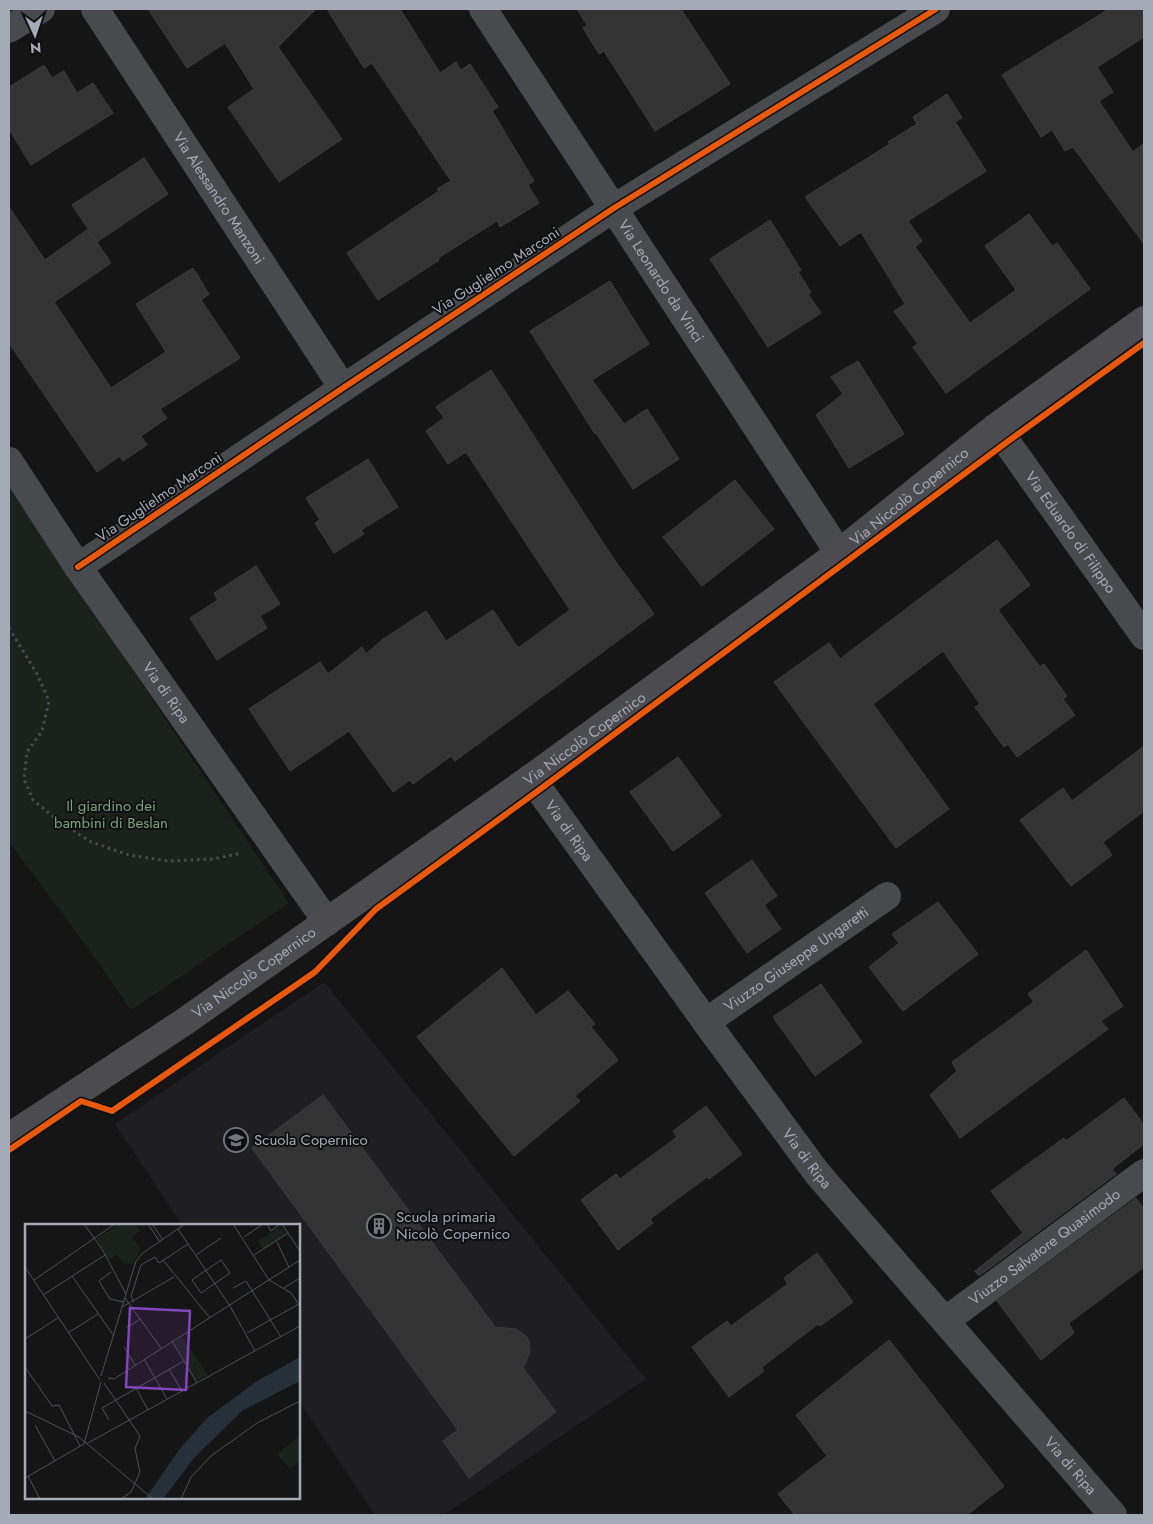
<svg xmlns="http://www.w3.org/2000/svg" width="1153" height="1524" font-family="Jost,sans-serif">
  <style>
    .built { fill: #1f1f21 }
    .green { fill: #1b221c }
    .building { fill: #333334; stroke: #3d3e41 }
    .lines { fill: none; stroke-linecap: round; stroke-linejoin: round }
    .path { stroke: #4b4c50; stroke-width: 3; stroke-dasharray: 2.5 4; stroke-linecap: butt }
    .minor { stroke: #494a4e; stroke-width: 28 }
    .major { stroke: #4c4c50; stroke-width: 28 }
    .cycleway-casing { stroke: #0f0f11; stroke-width: 9 }
    .cycleway { stroke: #e8590c; stroke-width: 6 }
    .labels { text-anchor: middle; dominant-baseline: central; stroke-width: 4; stroke-linejoin: round; paint-order: stroke }
    .street-label { font-size: 15px; fill: #a5aab7; stroke: #0f0f11 }
    .park-label { font-size: 15px; fill: #7aa47e; stroke: #0f0f11 }
    .poi-label { font-size: 15px; fill: #a5aab7; stroke: #0f0f11; text-anchor: start }
    .inset-road { fill: none; stroke: #4f5156; stroke-width: 1 }
    .view { fill: #8345bd; fill-opacity: 0.15; stroke: #8345bd; stroke-width: 2.5 }
    .inset-edge { fill: none; stroke: #a5aab7; stroke-width: 2.5 }
  </style>
  <rect width="100%" height="100%" fill="#151515"/>
  <path class="built" d="M324 982 646 1379 444 1515H375L299 1401V1225H182L115 1124Z"/>
  <path class="green" d="M9 486 289 903 131 1010 88 948 9 842Z"/>
  <g class="building">
    <path d="M148 9H316L278 47 342 139 279 182 228 107 254 89 225 43 187 68Z"/>
    <path d="M327 9H400L440 73 456 62 461 70 470 64 498 107 492 111 534 181 528 185 539 203 500 227 497 221 438 258 439 260 378 300 347 253 439 191 437 189 451 181 372 63 364 68Z"/>
    <path d="M577 9H681L730 84 655 131 604 51 599 54 583 28 587 25Z"/>
    <path d="M1109 9H1144V37L1097 67 1113 92 1099 101 1133 152 1144 143V244L1073 147 1065 151 1052 130 1041 137 1002 75Z"/>
    <path d="M44 65 52 78 64 71 77 93 93 83 113 113 31 165 9 129V87Z"/>
    <path d="M947 94 962 118 955 122 986 171 908 221 922 241 915 247 970 323 1016 290 985 246 1029 214 1052 246 1057 243 1090 289 946 393 913 347 918 344 894 311 905 304 861 232 840 246 805 197 890 144 888 142 917 124 913 117Z"/>
    <path d="M144 158 168 194 97 242 72 205Z"/>
    <path d="M9 207 45 260 88 229 111 263 54 302 111 388 166 352 136 304 193 268 209 294 201 300 240 358 160 409 167 418 141 436 147 445 123 461 120 456 97 472 9 343Z"/>
    <path d="M770 220 801 270 798 272 811 292 808 294 821 313 768 347 710 259Z"/>
    <path d="M610 281 649 344 592 380 624 424 647 409 679 459 633 489 596 433 595 434 530 331Z"/>
    <path d="M858 361 904 434 849 468 816 415 843 394 831 377Z"/>
    <path d="M491 370 613 558 654 614 455 761 451 756 413 784 410 780 393 792 349 731 290 771 249 709 320 662 328 674 362 647 366 654 382 640 426 611 446 641 493 610 518 648 570 610 466 452 448 464 426 431 444 418 436 407Z"/>
    <path d="M368 459 398 507 361 530 364 534 334 553 315 523 320 520 306 498Z"/>
    <path d="M735 480 774 529 702 586 663 537Z"/>
    <path d="M997 540 1030 585 998 610 1040 667 1044 664 1067 696 1063 699 1075 715 1017 757 1008 744 1004 747 975 707 980 704 943 651 873 704 949 809 896 848 774 682 829 643 840 659Z"/>
    <path d="M256 566 280 604 260 616 267 628 217 660 190 618 218 600 214 593Z"/>
    <path d="M1144 746V811L1103 842 1112 855 1071 886 1020 820 1063 788 1072 801Z"/>
    <path d="M678 757 721 816 673 851 630 792Z"/>
    <path d="M752 860 777 896 764 905 781 929 747 953 705 893Z"/>
    <path d="M938 902 978 954 903 1011 869 967 899 943 892 934Z"/>
    <path d="M1086 950 1123 1006 1101 1021 1108 1029 960 1138 930 1095 957 1071 952 1062 1034 1002 1028 994Z"/>
    <path d="M502 968 536 1015 568 991 595 1024 591 1027 618 1060 575 1096 580 1101 514 1156 417 1037Z"/>
    <path d="M821 984 862 1042 815 1076 773 1017Z"/>
    <path d="M323 1095 495 1327 516 1329 526 1336 529 1341 530 1351 523 1368 556 1412 469 1478 443 1441 458 1430 252 1148Z"/>
    <path d="M1124 1098 1144 1125V1144L1112 1169 1116 1174 979 1276 975 1271 1023 1233 991 1191 1064 1138 1066 1141Z"/>
    <path d="M706 1106 742 1154 709 1179 707 1177 650 1219 653 1223 618 1250 581 1200 616 1174 620 1179 677 1137 673 1131Z"/>
    <path d="M1136 1198 1144 1209V1267L1069 1323 1074 1333 1041 1360 997 1301Z"/>
    <path d="M817 1253 853 1302 820 1326 818 1324 762 1367 764 1371 729 1397 692 1347 727 1321 731 1326 788 1284 784 1278Z"/>
    <path d="M889 1340 1004 1486 967 1515H795L778 1494 827 1456 796 1415Z"/>
  </g>
  <g class="lines">
    <path class="path" d="M9 628 36 672 49 701 42 731 27 752 24 779 33 800 60 822 91 842 129 855 168 861 213 859 241 853"/>
    <g class="minor">
      <path id="s1" d="M95 9 343 388"/>
      <path id="s2" d="M483 9 839 553"/>
      <path d="M9 29 41 9"/>
      <path id="s3" d="M996 427 1144 636"/>
      <path id="s4" d="M9 461 78 567 327 922"/>
      <path d="M78 567 343 388 614 208 936 9"/>
      <path id="s5" d="M531 778 706 1022 817 1173 1113 1515"/>
      <path id="s6" d="M706 1022 887 896"/>
      <path id="s7" d="M945 1321 1144 1173"/>
    </g>
    <path class="major" id="s8" d="M9 1137 184 1022 531 778 839 553 996 427 1144 320"/>
    <defs>
      <g id="cycleway">
        <path d="M78 567 343 388 614 208 936 9"/>
        <path d="M9 1150 81 1101 112 1111 315 972 376 909 539 790 1007 442 1144 343"/>
      </g>
    </defs>
    <use href="#cycleway" class="cycleway-casing"/>
    <use href="#cycleway" class="cycleway"/>
  </g>
  <defs>
    <symbol id="school-ring" viewBox="-11 -11 22 22"><circle r="9.5" fill="#0f0f11" stroke="#73767e" stroke-width="1.5"/><path d="M0-5L7-2L0 1L-7-2ZM-4 1L0 2.5L4 1V4Q0 6-4 4Z" fill="#73767e"/></symbol>
    <symbol id="building-ring" viewBox="-11 -11 22 22"><circle r="9.5" fill="#0f0f11" stroke="#73767e" stroke-width="1.5"/><path d="M-4-6H4V6H1V3H-1V6H-4ZM-2.5-4.3h1.7v1.8h-1.7ZM.8-4.3h1.7v1.8H.8ZM-2.5-1h1.7V.8h-1.7ZM.8-1h1.7V.8H.8Z" fill="#73767e"/></symbol>
  </defs>
  <g fill-rule="evenodd">
    <use href="#school-ring" x="222" y="1126" width="28" height="28"/>
    <use href="#building-ring" x="365" y="1212" width="28" height="28"/>
  </g>
  <g class="labels">
    <g class="street-label">
      <text stroke="none"><textPath href="#s1" startOffset="226">Via Alessandro Manzoni</textPath></text>
      <text transform="translate(496 271) rotate(-33)">Via Guglielmo Marconi</text>
      <text stroke="none"><textPath href="#s2" startOffset="325">Via Leonardo da Vinci</textPath></text>
      <text transform="translate(159 497) rotate(-34)">Via Guglielmo Marconi</text>
      <text stroke="none"><textPath href="#s8" startOffset="1105">Via Niccolò Copernico</textPath></text>
      <text stroke="none"><textPath href="#s3" startOffset="129">Via Eduardo di Filippo</textPath></text>
      <text stroke="none"><textPath href="#s4" startOffset="280">Via di Ripa</textPath></text>
      <text stroke="none"><textPath href="#s8" startOffset="700">Via Niccolò Copernico</textPath></text>
      <text stroke="none"><textPath href="#s5" startOffset="65">Via di Ripa</textPath></text>
      <text stroke="none"><textPath href="#s6" startOffset="110">Viuzzo Giuseppe Ungaretti</textPath></text>
      <text stroke="none"><textPath href="#s8" startOffset="295">Via Niccolò Copernico</textPath></text>
      <text stroke="none"><textPath href="#s5" startOffset="470">Via di Ripa</textPath></text>
      <text stroke="none"><textPath href="#s7" startOffset="124">Viuzzo Salvatore Quasimodo</textPath></text>
      <text stroke="none"><textPath href="#s5" startOffset="875">Via di Ripa</textPath></text>
    </g>
    <g class="park-label">
      <text x="111" y="806">Il giardino dei<tspan x="111" dy="17">bambini di Beslan</tspan></text>
    </g>
    <g class="poi-label">
      <text x="254" y="1140">Scuola Copernico</text>
      <text x="396" y="1217">Scuola primaria<tspan x="396" dy="17">Nicolò Copernico</tspan></text>
    </g>
  </g>
  <g transform="translate(25 1224)">
    <rect width="275" height="275" fill="#151515"/>
    <path d="M93 0H109L115 7 107 13 116 26 107 41 98 39 92 31 84 35 72 15ZM255 3 262 9 238 25 233 17ZM157 113 183 151 171 157 149 118ZM275 212V237L265 245 252 230Z" fill="#1b221c"/>
    <path d="M275 133V157L217 187 170 233 138 275H120L156 223 182 194 232 157Z" fill="#272f38"/>
    <path class="inset-road" d="M59 0 77 25 101 70M123 0 135 18M127 0 138 16M208 0 244 56 266 69 275 82M242 0 246 7 255 0M257 0 275 27M153 5 205 82 230 127M219 13 238 0M252 18 264 43M171 31 196 14M229 31 263 9M138 36 185 94M196 36 205 49 176 69 167 56ZM0 43 75 156M86 48 74 57 85 75 99 78M47 52 89 112M9 56 90 0M208 64 221 57 256 113M259 64 275 54M18 71 80 31M100 74 136 124M109 78 106 72 116 41 130 33 134 39 163 20M97 83 149 53M102 104 115 95M43 109 73 90M222 109 274 80M0 115 33 94M147 117 172 159M99 123 110 141M119 135 142 175M0 143 27 182 34 181 55 222M144 145 157 167M76 152 111 37 118 29 160 0M83 154 89 155 275 36M79 159 115 212 110 225 115 248 106 268 96 275M111 164 123 186M0 187 54 213 128 275M84 196 77 184 159 137M10 201 30 237M61 220 275 102M3 252 15 275M0 254 59 220 76 158M156 275 166 253 186 232 232 199 275 177"/>
    <path class="view" d="M105 84 165 87 161 166 101 163Z"/>
    <rect width="275" height="275" class="inset-edge"/>
  </g>
  <rect width="1153" height="1524" fill="none" stroke="#a5aab7" stroke-width="20"/>
  <g transform="translate(35 35) rotate(177)" stroke="#0f0f11" stroke-width="4" paint-order="stroke">
  <path d="M0-4L9 19L0 12L-9 19Z" fill="#a5aab7"/>
  <text y="-8" font-size="14" font-weight="bold" text-anchor="middle" fill="#a5aab7">N</text>
  </g>
</svg>
